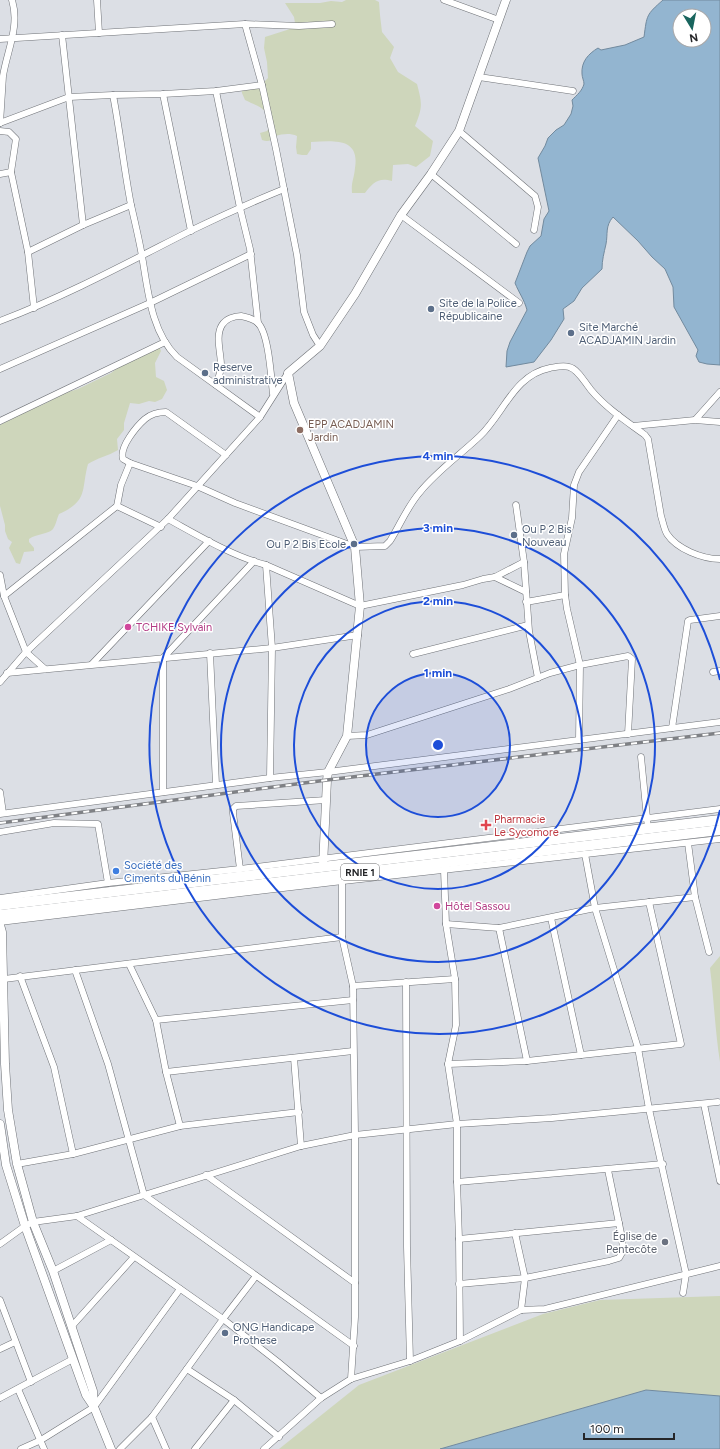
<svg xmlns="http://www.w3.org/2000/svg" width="720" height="1449" font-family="Figtree,sans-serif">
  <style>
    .green { fill: #ced6bb }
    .water { fill: #93b5d0; stroke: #728a9e; fill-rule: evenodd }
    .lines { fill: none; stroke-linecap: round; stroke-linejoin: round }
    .minor-casing { stroke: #6f7277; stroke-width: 7 }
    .tertiary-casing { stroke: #6f7277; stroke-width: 9 }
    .trunk-casing { stroke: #6f7277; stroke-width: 11 }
    .minor { stroke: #fff; stroke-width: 6 }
    .tertiary { stroke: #fff; stroke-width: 8 }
    .trunk { stroke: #fff; stroke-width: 10 }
    .rail-casing { stroke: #7f8185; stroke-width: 3.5 }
    .rail { stroke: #fff; stroke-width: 2; stroke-dasharray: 6; stroke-linecap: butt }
    .ring { fill: none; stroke: #1d4ed8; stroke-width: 2 }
    .service-dot { fill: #5c6f8a; stroke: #fff; stroke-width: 1.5 }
    .education-dot { fill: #8d6e63; stroke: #fff; stroke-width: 1.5 }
    .hotel-dot { fill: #d1479c; stroke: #fff; stroke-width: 1.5 }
    .health-dot { fill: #e0444e; stroke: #fff; stroke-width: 1.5 }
    .shop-dot { fill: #3f7fe0; stroke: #fff; stroke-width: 1.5 }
    .worship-dot { fill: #6b7280; stroke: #fff; stroke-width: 1.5 }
    .labels { text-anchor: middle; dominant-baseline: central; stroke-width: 3; stroke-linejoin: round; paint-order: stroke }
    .shield { fill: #fff; stroke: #666769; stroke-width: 1 }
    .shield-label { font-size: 10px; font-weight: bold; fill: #252629 }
    .service-label { font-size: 11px; fill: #4e5e75; stroke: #fff; text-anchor: start }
    .education-label { font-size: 11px; fill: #785e54; stroke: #fff; text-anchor: start }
    .hotel-label { font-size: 11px; fill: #b23c85; stroke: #fff; text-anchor: start }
    .health-label { font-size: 11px; fill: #be3a42; stroke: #fff; text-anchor: start }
    .shop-label { font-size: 11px; fill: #366cbe; stroke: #fff; text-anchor: start }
    .worship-label { font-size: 11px; fill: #5b616d; stroke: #fff; text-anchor: end }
    .centre { fill: #1d4ed8; stroke: #fff; stroke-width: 2 }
    .ring-label { font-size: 12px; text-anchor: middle; font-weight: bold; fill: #1d4ed8; stroke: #fff; stroke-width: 3; stroke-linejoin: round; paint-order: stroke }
  </style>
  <rect width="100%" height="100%" fill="#dcdfe5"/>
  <g class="green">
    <path d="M346 0H375L379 2 380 15 382 32 394 47 390 58 398 72 417 84C422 103 423 107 415 126L433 141 430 156 416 167 408 164 393 165 392 181C379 177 373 182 365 193H352C351 182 354 179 355 168 360 137 333 141 311 142V149L307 155H302L297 154 296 147 297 136C290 133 283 134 275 136 271 141 268 142 262 140L260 133 267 131 270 126C265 106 263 109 245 100L242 93 241 87 260 86 268 78 267 62 264 48 265 37 290 29 295 23 294 17 285 3H320L331 1 342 2Z"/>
    <path d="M159 346 161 351 155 363 156 377 164 381 167 390 162 399 155 402 149 401 139 404 130 403 124 423V430L117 439 118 450C108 456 97 458 88 464 81 489 89 501 59 514 57 518 56 525 53 529 49 534 36 534 29 539V542L34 548V551L24 552 20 564 16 563 9 548 12 542 8 539 5 531V525L0 506V425L31 407 40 406 65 393 78 389 111 373 124 363Z"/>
    <path d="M720 956V1062C715 1031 714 999 710 968Z"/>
    <path d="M720 1296V1396L646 1390 440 1449H279L359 1385 543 1314 600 1300Z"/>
  </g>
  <g class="water">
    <path d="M663 0H720V365L707 364 699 362 696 356 698 350 674 307 673 287 665 269 652 257 638 241 613 217C605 226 608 234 606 244 604 253 602 260 602 269L582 288 574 301 563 309 564 319 551 340 534 362 506 367 507 351 510 342 527 310C524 299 519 293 515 283L527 252 530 246 541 236 544 219 549 211 538 158 545 146 548 138 556 130 564 125 571 114 573 106 572 100C577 95 582 91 584 84 584 81 582 77 582 74 581 62 588 54 598 48L601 50 625 45 644 37C647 15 646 15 663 0ZM680 16H704V40H680Z"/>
    <path d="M646 1390 720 1396V1449H440Z"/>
  </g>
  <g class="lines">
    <defs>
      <g id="minor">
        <path d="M97 0 99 33"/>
        <path d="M444 0 499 20"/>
        <path d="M245 24 262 85 276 149 297 255 304 312 313 335 320 346"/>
        <path d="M62 35 83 225"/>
        <path d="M0 39 245 24 299 26 332 24"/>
        <path d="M479 77 573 91"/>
        <path d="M216 91 240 208 250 249 258 323"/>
        <path d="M163 94 191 231"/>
        <path d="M113 95C120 131 124 169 131 205 135 222 139 239 142 256 148 290 151 332 177 357L260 417"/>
        <path d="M0 123 69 97 113 95 163 94 216 91 262 85"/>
        <path d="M0 123C1 107 2 92 3 76 7 51 20 26 12 0"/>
        <path d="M0 131 9 132 16 139 11 172 28 252 34 308"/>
        <path d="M459 131 535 196 538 207 534 230"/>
        <path d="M0 174 11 172"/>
        <path d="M431 174 516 244"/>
        <path d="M401 215 519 303"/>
        <path d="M28 252 83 225 131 205"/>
        <path d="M0 321C66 296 127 263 190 231 221 216 252 202 284 189"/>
        <path d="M0 369 150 303 251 254"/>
        <path d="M216 385C218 379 221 372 221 365 221 353 215 336 222 325 226 319 234 316 241 316 246 317 254 319 258 323 269 334 271 378 273 394"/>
        <path d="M695 420 720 392"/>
        <path d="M0 421 165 342"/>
        <path d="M633 426 695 420 720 422"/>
        <path d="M226 455 166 412C159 412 151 414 145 419 137 426 119 447 123 459L130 463 197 486 235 503 355 547 385 546 390 541C400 525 407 507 420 492 437 471 460 455 480 436 504 413 514 375 550 368 556 367 563 365 569 367 578 369 585 383 591 390 606 408 626 421 645 435L648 439 661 516C663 522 664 529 667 534 677 549 702 559 720 559"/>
        <path d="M516 505 524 562 529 631 538 678"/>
        <path d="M117 506 161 527"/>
        <path d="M168 519C199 536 232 556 266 565L360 606 463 585 483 579 495 577 524 562"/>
        <path d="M266 565 272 648 270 778"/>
        <path d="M0 575 4 596 26 652 45 669"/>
        <path d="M495 577 526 592"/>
        <path d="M4 596 117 506 121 485 130 463"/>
        <path d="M526 602 565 595"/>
        <path d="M210 653 216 785"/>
        <path d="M413 654 528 625"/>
        <path d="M92 664 209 541"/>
        <path d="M713 672 720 671"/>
        <path d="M7 673 272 648 358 635"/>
        <path d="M0 682 26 652 168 519 260 417 288 373"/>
        <path d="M672 728 688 621 690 620 720 616"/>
        <path d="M347 736 367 735 509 689 550 673 580 665 628 656 632 659 628 734"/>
        <path d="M579 740 580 665 567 609 565 595 564 554 572 518 574 485 579 472 618 415"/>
        <path d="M641 757 648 828"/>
        <path d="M0 792 3 813"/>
        <path d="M163 792V658L254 561"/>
        <path d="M0 814 270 778 328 772 720 722"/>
        <path d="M0 832 54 823 98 824 108 883"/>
        <path d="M688 843 695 897 709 952"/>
        <path d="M585 854 595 908 638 1048 649 1109 686 1274 683 1293"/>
        <path d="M240 869 233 813V809L236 806 326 800"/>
        <path d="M444 870 446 924 455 979 456 1025 448 1064 457 1124V1182L459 1239 460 1341"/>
        <path d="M342 881V937L353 986 355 1135V1317L351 1379"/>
        <path d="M0 898 108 883 240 869 720 809"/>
        <path d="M551 918 581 1055"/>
        <path d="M0 922 334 882 720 839"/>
        <path d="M446 924 499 928 595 908 695 897"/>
        <path d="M499 928 527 1061"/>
        <path d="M129 964 156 1020 166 1072 180 1126"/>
        <path d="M75 970 108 1064 144 1195 354 1346"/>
        <path d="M20 976 54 1067 73 1154"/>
        <path d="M4 979 342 937"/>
        <path d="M406 982 407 1247 410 1361"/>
        <path d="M353 986 455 979"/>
        <path d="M156 1020 353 1000"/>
        <path d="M294 1058 301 1146"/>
        <path d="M448 1064 527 1061 681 1044 649 902"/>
        <path d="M166 1072 353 1051"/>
        <path d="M704 1104 720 1181"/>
        <path d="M17 1164 73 1154 180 1126 299 1112"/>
        <path d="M206 1175 355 1283"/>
        <path d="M457 1182 663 1164"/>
        <path d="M77 1216 223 1319 278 1362 321 1398"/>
        <path d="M515 1233 525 1278 521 1310"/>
        <path d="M459 1239 619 1223"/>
        <path d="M0 1244 25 1226 33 1222 77 1216 301 1146 355 1135 457 1124 552 1118 718 1102"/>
        <path d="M53 1271 111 1240"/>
        <path d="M459 1284 525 1278 609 1261 619 1258 623 1251 622 1238 608 1170"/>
        <path d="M0 1300 31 1382"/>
        <path d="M72 1326 134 1257"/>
        <path d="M0 1349 15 1342"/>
        <path d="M187 1369 234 1400 279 1437"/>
        <path d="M18 1389 44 1449"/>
        <path d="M0 1398 73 1359"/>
        <path d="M152 1417 166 1449"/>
        <path d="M21 1449 41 1440 94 1407 180 1289"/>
        <path d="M120 1449 152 1417 223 1319 256 1276"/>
        <path d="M195 1449 234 1400"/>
        <path d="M264 1449 321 1398 351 1379 410 1361 460 1341 521 1310 545 1309 720 1266"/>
      </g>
      <g id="tertiary">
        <path d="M323 866 327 780 328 772 347 736 360 606 355 547 294 403 288 373 320 346 355 294 401 215 431 174 459 131 506 0"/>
        <path d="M0 925 2 932 5 1064 8 1110 17 1164 33 1222 53 1271 93 1391 94 1407"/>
        <path d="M0 1124 6 1165 25 1226 86 1395 94 1407 111 1449"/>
      </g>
      <g id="trunk">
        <path d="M0 905 720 820"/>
        <path d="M0 915 720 830"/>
      </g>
    </defs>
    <use href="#minor" class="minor-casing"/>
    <use href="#tertiary" class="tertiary-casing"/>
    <use href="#trunk" class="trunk-casing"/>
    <use href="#minor" class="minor"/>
    <use href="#tertiary" class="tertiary"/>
    <use href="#trunk" class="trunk"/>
    <defs>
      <path id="rail" d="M0 823 327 780 720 733"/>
    </defs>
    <use href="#rail" class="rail-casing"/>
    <use href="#rail" class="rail"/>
  </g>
  <circle cx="438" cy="745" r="72" fill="#1d4ed8" fill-opacity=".12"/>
  <g class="ring">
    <circle cx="438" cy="745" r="72"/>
    <circle cx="438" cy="745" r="144"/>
    <circle cx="438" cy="745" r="217"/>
    <path d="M720 810A289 289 0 1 1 720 680"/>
  </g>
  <g class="service-dot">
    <circle cx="431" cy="309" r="4"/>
    <circle cx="571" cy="333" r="4"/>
    <circle cx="205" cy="373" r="4"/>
    <circle cx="514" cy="535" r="4"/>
    <circle cx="354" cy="544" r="4"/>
    <circle cx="225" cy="1333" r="4"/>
  </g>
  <circle class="education-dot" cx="300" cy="430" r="4"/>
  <g class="hotel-dot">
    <circle cx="128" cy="627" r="4"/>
    <circle cx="437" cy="906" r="4"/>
  </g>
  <path class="health-dot" d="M484 819h4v4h4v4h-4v4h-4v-4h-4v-4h4z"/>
  <circle class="shop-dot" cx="116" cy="871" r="4"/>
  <circle class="worship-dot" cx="665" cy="1242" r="4"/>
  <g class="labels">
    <rect class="shield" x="341" y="864" width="38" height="16" rx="3"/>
    <g class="shield-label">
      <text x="360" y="872">RNIE 1</text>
    </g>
    <g class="service-label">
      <text x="439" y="303">Site de la Police<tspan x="439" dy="13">Républicaine</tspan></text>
      <text x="579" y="327">Site Marché<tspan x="579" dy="13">ACADJAMIN Jardin</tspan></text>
      <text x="213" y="367">Reserve<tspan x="213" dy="13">administrative</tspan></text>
      <text x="522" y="529">Ou P 2 Bis<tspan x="522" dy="13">Nouveau</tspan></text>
      <text x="346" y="544" text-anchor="end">Ou P 2 Bis Ecole</text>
      <text x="233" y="1327">ONG Handicape<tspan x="233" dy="13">Prothese</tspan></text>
    </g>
    <g class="education-label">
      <text x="308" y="424">EPP ACADJAMIN<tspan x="308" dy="13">Jardin</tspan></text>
    </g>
    <g class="hotel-label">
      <text x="136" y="627">TCHIKE Sylvain</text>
      <text x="445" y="906">Hôtel Sassou</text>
    </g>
    <g class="health-label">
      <text x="494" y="819">Pharmacie<tspan x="494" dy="13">Le Sycomore</tspan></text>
    </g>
    <g class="shop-label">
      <text x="124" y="865">Société des<tspan x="124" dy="13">Ciments du Bénin</tspan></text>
    </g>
    <g class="worship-label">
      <text x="657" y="1236">Église de<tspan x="657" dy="13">Pentecôte</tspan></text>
    </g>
  </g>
  <circle cx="438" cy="745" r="6" class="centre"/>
  <g class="ring-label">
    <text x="438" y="460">4 min</text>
    <text x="438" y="532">3 min</text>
    <text x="438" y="605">2 min</text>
    <text x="438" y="677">1 min</text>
  </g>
  <g transform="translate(692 28) rotate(170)"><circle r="19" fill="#ffffff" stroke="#a8a8a9"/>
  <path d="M0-3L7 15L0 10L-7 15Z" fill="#19655e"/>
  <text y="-6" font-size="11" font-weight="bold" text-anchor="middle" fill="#252629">N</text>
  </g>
  <path d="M584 1433v6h90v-6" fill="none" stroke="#252629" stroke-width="2"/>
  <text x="590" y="1433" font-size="12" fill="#252629" stroke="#ffffff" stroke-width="3" paint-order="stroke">100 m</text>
</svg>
